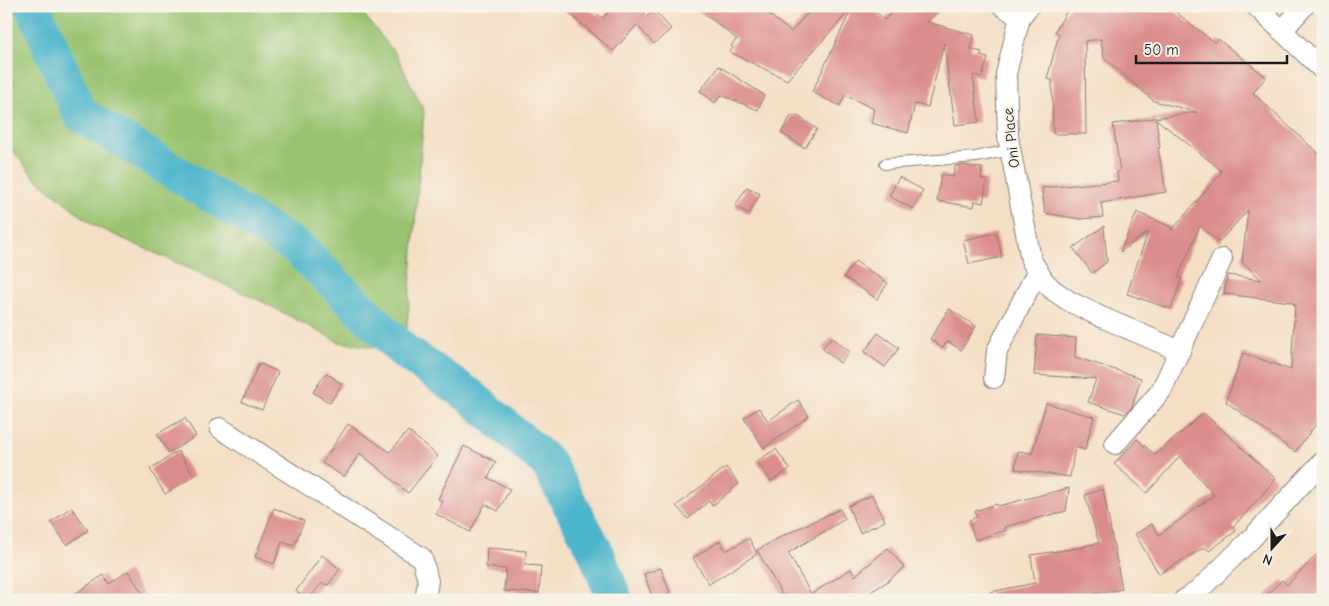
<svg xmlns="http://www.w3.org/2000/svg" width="1329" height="606" font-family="'Comic Neue',sans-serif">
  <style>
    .green { fill: #99c370; stroke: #5a7046 }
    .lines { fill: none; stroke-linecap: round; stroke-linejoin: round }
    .river { stroke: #4db6cb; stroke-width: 36 }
    .building { fill: #db8d8d }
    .service-casing { stroke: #887e70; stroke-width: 12 }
    .minor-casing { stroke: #887e70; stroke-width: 22 }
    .service { stroke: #fff; stroke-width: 10 }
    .minor { stroke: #fff; stroke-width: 20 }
    .labels { text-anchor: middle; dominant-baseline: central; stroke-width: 4; stroke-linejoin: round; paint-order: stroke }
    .street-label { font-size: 15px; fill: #1c1c1c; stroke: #f7f3e8 }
  </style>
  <rect width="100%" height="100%" fill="#f7f3e8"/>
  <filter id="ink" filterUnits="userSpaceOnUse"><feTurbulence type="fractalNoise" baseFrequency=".02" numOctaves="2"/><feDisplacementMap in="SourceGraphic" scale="10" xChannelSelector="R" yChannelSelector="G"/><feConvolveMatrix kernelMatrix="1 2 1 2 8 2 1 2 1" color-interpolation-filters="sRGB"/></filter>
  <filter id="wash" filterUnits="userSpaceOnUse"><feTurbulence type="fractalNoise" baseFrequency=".0096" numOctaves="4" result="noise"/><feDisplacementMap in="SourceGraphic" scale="20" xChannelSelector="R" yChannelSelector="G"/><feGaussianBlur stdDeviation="1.12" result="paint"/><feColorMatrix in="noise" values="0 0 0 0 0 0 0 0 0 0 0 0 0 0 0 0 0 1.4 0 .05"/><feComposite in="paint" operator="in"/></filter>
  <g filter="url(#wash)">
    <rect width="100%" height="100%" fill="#f4dfc5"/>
    <path class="green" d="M6 6H357L397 56 424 111 405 352 339 342 259 300 93 225 34 177 6 142Z"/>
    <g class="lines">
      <path class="river" d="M33 6 80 114 299 249 405 352 470 396 547 462 595 550 615 600"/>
    </g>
    <g id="blocks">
      <g class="building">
        <path d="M561 6H583L603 18 613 6H637L648 16 654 10 671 29 654 44 637 25 613 51Z"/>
        <path d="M695 6H758L791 32 814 6H871L884 20 899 6H944L927 22 974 35 971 49 982 52 980 56 988 58 982 77 973 75 979 122 955 125 944 43 928 107 915 104 908 133 871 123 874 109 845 95 840 106 812 92 852 8 787 80 730 52 733 48 731 46 737 39Z"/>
        <path d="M1070 6H1168L1215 43 1218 39 1266 77 1253 93 1323 158V247L1319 267H1323V415L1295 452 1226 402 1243 353 1291 370 1295 304 1292 303V302L1224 294 1228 275 1262 280 1242 262 1248 210 1219 242 1200 226 1178 277 1182 278 1171 309 1127 294 1148 232 1120 252 1137 212 1171 227 1172 230 1222 172 1215 165 1156 119 1160 148H1158L1166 192 1101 203 1103 217 1080 219 1045 213 1042 188 1118 181 1117 172 1120 171 1113 124 1197 112 1154 101 1104 58 1101 39 1085 41 1086 134H1053L1052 80 1047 79 1059 34 1055 31Z"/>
        <path d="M719 66 764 95 758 110 721 95 715 103 700 91Z"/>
        <path d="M791 116H798L817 129 805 148 781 133Z"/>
        <path d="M963 165 982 168 981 179 987 180 983 203 975 201 974 207 937 201 941 174 953 177 955 166Z"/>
        <path d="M899 177 923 190 913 209 889 196Z"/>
        <path d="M747 187 760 194 749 214 735 206Z"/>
        <path d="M1104 226 1107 262 1092 273 1073 248Z"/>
        <path d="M996 233 1002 257 969 264 963 240Z"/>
        <path d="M855 261 888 283 877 299 844 277Z"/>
        <path d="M949 309 976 326 961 350 947 341 942 348 930 339Z"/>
        <path d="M878 333 899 348 885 367 864 352Z"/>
        <path d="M1037 335 1076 338 1075 357 1141 378 1132 407 1125 414 1088 402 1096 379 1034 375Z"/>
        <path d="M832 337 850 352 840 363 822 348Z"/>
        <path d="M259 363 278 372 262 410 242 402Z"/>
        <path d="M326 373 342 384 330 403 313 392Z"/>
        <path d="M798 400 809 416 764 448 744 418 759 408 768 421Z"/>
        <path d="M1046 403 1094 417 1085 450 1075 447 1070 477 1015 469 1018 451 1032 453Z"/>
        <path d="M1204 413 1276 479 1233 527 1236 531 1209 551 1205 547 1159 574 1135 534 1152 524 1159 535 1214 495 1180 456 1147 493 1114 464 1137 439 1155 455Z"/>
        <path d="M185 418 196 436 169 453 157 434Z"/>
        <path d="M348 424 390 452 408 431 438 456 408 493 360 453 344 477 322 463Z"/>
        <path d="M464 446 496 462 488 478 510 489 498 511 485 504 470 532 436 514 442 501 438 499Z"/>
        <path d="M776 449 790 469 771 481 757 461Z"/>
        <path d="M178 451 194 476 165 494 150 469Z"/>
        <path d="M726 467 739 484 712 506 709 501 688 519 676 506Z"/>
        <path d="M1069 488 1066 511 1004 527 1006 530 975 540 969 520 977 517 975 511 997 504 998 506Z"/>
        <path d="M1103 489 1122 589 1073 598V600H991L990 592 1035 583 1031 555 1085 547 1084 546 1099 543 1085 495Z"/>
        <path d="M872 495 885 521 860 533 848 506Z"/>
        <path d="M71 507 88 530 67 545 51 522Z"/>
        <path d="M274 508 304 521 294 546 282 542 274 564 255 557Z"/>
        <path d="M840 509 845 519 788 553 811 594 851 569 855 576 888 548 904 567 888 581 858 600H785L757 550 782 536Z"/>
        <path d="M749 538 757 554 709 584 693 558 720 541 726 551Z"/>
        <path d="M487 548 526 551 525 565 541 566 539 593 504 591 506 569 486 567Z"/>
        <path d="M1323 548V600H1261L1282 580 1287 585Z"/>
        <path d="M322 555 340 569 328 585 322 583 308 600 296 591Z"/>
        <path d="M661 568 670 593 653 599 644 574Z"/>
        <path d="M128 571 147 600H65L104 575 109 584Z"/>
      </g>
    </g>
  </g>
  <g filter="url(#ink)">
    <use href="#blocks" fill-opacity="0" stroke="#887e70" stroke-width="1"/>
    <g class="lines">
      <defs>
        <path id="service" d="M885 164 976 157 1010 150"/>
        <g id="minor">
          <path d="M1003 6 1020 17"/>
          <path d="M1029 6 1020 17 1006 74 1008 137 1031 260 1043 280 1053 290 1069 301 1099 316 1180 351"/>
          <path d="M1256 6 1323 70"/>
          <path d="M1282 31 1304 6"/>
          <path d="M994 378 997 351 1037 272"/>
          <path d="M220 428 422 558 428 581 425 600"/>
          <path d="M1115 444 1161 391 1222 259"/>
          <path d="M1184 600 1198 591 1252 538 1323 461"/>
        </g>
      </defs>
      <use href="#service" class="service-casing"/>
      <use href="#minor" class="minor-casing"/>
      <use href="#service" class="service"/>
      <use href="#minor" class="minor"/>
    </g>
  </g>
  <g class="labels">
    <g class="street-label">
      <text transform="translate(1011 138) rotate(-96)">Oni Place</text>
    </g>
  </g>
  <rect width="1329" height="606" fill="none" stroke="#f7f3e8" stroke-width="25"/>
  <g transform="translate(1272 548) rotate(201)" stroke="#f7f3e8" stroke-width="4" paint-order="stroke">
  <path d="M0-4L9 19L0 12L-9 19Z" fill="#1c1c1c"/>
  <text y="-8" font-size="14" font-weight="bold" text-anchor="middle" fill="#1c1c1c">N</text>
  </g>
  <path d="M1136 55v8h151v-8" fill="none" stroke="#1c1c1c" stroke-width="2.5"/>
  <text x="1144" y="55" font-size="15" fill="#1c1c1c" stroke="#f7f3e8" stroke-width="4" paint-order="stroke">50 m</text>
</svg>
